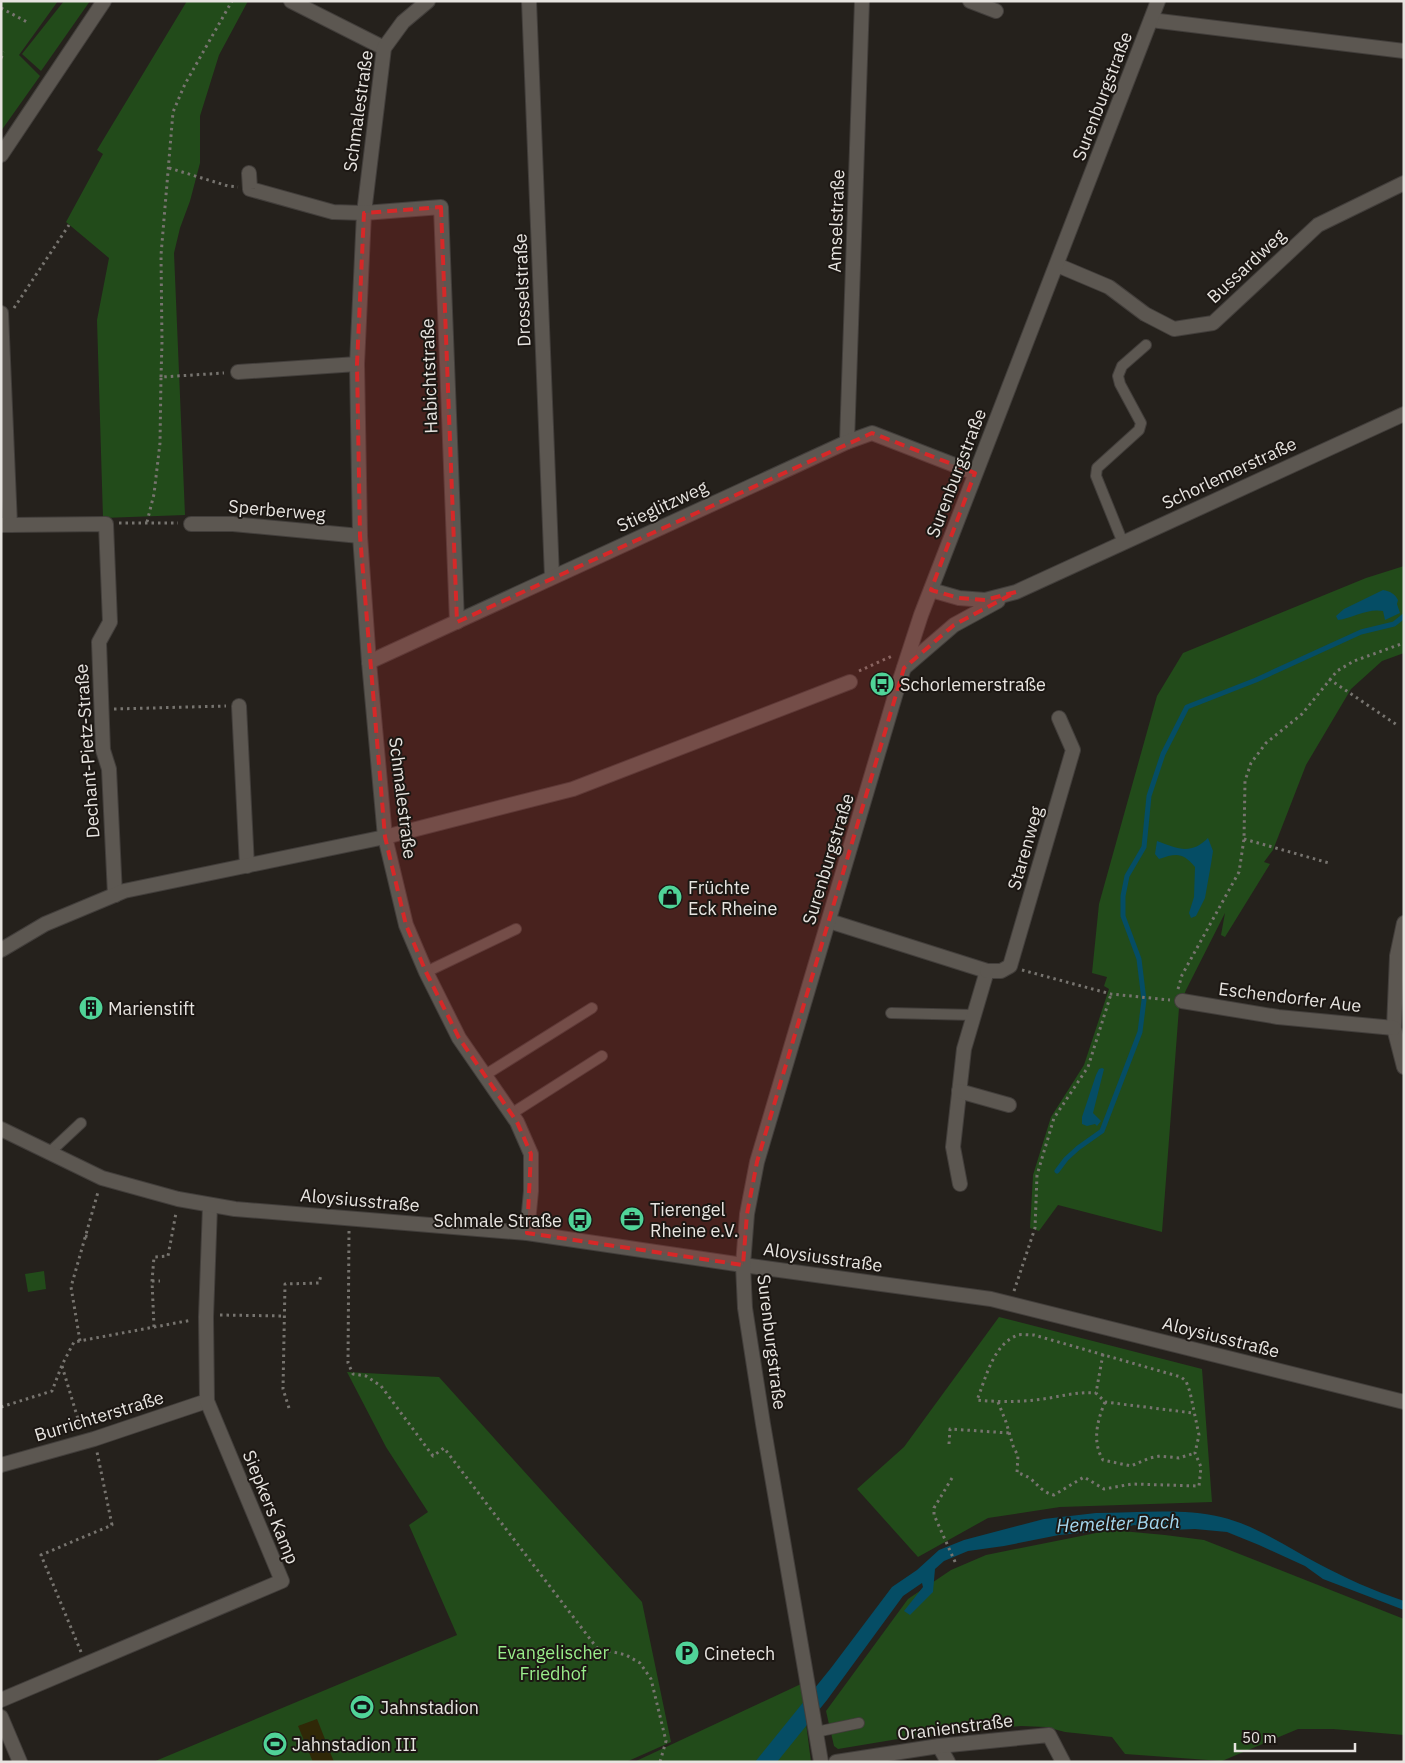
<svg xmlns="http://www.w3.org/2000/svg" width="1405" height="1763" font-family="'IBM Plex Sans',sans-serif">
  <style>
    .green { fill: #224b1a }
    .sand { fill: #302807 }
    .water { fill: #054d65 }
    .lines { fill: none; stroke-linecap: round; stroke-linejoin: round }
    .stream { stroke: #054d65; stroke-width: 5 }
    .service-casing { stroke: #423e3b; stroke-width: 12 }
    .minor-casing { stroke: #423e3b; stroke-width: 16 }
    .tertiary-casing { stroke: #423e3b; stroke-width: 16 }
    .path { stroke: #77746f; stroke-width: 3; stroke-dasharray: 2.5 4; stroke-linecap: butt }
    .service { stroke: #5c5751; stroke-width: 10 }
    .minor { stroke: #5c5751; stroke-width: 14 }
    .tertiary { stroke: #5c5751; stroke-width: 14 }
    .marked { fill: #d62828; fill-opacity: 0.2; stroke: #d62828; stroke-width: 4; stroke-dasharray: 10 6; stroke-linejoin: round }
    .labels { text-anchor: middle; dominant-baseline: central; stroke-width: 4; stroke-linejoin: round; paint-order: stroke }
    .street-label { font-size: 18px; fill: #e7e4e0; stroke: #1c1713 }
    .poi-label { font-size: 18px; fill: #e7e4e0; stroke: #1c1713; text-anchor: start }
    .park-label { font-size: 18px; fill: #99ed8a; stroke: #1c1713 }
    .water-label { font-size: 19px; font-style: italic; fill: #a5d8f0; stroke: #1c1713 }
  </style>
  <rect width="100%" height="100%" fill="#25211c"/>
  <g class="green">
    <path d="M1 1H58L19 55 40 76 1 131Z"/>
    <path d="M64 1H90L41 71 22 54Z"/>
    <path d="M187 1H248L219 55 200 116V163L190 201 180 228 174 253 185 515 103 518 97 320 109 258 66 222 103 154 97 150Z"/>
    <path d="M1404 566V653L1382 661 1351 689 1306 765 1273 850 1264 862 1270 864 1225 937 1221 935 1225 913 1186 990 1179 1008 1162 1232 1058 1205 1039 1231 1030 1228 1033 1175 1051 1117 1084 1065 1109 989 1104 986 1107 977 1092 973 1099 904 1157 696 1183 653 1366 578Z"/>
    <path d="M44 1271 46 1289 28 1292 25 1274Z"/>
    <path d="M999 1317 1202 1369 1212 1502 1060 1507 988 1518 918 1557 857 1489 904 1447Z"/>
    <path d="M347 1372 439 1377 642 1602 671 1742 626 1762H153L457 1635 409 1525 428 1512 386 1447Z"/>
    <path d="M1111 1530 1165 1535 1204 1540 1404 1619V1735L1333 1729H1298L1222 1761 1125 1754 1112 1737 1065 1732 1046 1727 1021 1726 898 1739 838 1749 834 1746 826 1711 908 1599 951 1570 986 1555Z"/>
    <path d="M801 1684 811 1762H634Z"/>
  </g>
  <path class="sand" d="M317 1719 334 1762H313L298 1726Z"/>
  <g class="water">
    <path d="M1383 590C1390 591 1395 594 1398 600L1397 604 1400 613 1385 620 1383 611C1368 608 1353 618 1338 620L1336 616 1344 609Z"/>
    <path d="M1208 838 1213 851 1211 864 1205 898 1196 916 1191 918 1189 913 1194 897 1195 867C1183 852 1176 853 1159 859L1155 854 1157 841C1178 849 1191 855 1208 838Z"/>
    <path d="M1102 1068 1104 1069 1093 1113 1101 1121 1097 1126 1095 1124 1087 1126 1082 1124V1117L1096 1075 1099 1069Z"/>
    <path d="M1096 1513C1137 1513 1182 1508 1221 1517 1255 1525 1287 1547 1317 1563 1345 1578 1374 1591 1404 1601V1610L1323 1579 1305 1566 1259 1545 1227 1532 1195 1529 1169 1530 1134 1525 1121 1529 1059 1535 1004 1546 968 1551 944 1561 935 1569 933 1592 910 1615 904 1611 923 1587 922 1583 903 1596 827 1700 777 1762H755L831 1668 892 1587 917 1570 939 1550 964 1540 1044 1519Z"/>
  </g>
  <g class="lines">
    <path class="stream" d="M1057 1171 1066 1159 1078 1148 1102 1131 1140 1032 1144 1000 1139 959 1123 916V896L1127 876 1144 847 1149 796 1163 754 1187 707 1256 680 1361 632 1394 624 1404 616"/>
    <defs>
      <g id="service">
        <path d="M1123 543 1096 476 1097 468 1139 430 1141 423 1120 384 1118 376 1122 366 1146 345"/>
        <path d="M426 972 516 929"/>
        <path d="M891 1013 974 1015"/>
        <path d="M485 1075 592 1008"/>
        <path d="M511 1114 602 1056"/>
        <path d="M49 1153 81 1123"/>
        <path d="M816 1732 859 1723"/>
      </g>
      <g id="minor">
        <path d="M291 1 384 48"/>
        <path d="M428 1 403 22 384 48 364 213 357 364 360 536 369 662 385 837 406 925 426 972 459 1038 517 1122 531 1154V1191L527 1233"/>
        <path d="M529 1 552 577"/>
        <path d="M970 1 996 11"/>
        <path d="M1151 20 1404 51"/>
        <path d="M1 155 104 1"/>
        <path d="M249 173 250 189 333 212 364 213 441 207 457 622"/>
        <path d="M1057 265 1109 287 1145 314 1174 329 1213 323 1318 225 1404 183"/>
        <path d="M1 313 10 525H2"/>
        <path d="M238 372 357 364"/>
        <path d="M847 442 862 1"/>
        <path d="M191 524H233L360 536"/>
        <path d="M10 525 106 524 110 622 99 642 103 750 109 769 115 895"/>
        <path d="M931 590 959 598 985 600 1016 592 1404 414"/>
        <path d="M369 662 847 442 872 433 975 473"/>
        <path d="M904 668 954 625 998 601"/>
        <path d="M239 706 247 866"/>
        <path d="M829 921 987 971 964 1049 953 1147 960 1184"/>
        <path d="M1404 923 1397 956 1394 1028 1404 1067"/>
        <path d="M1 950 45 924 124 891 385 837 573 789 850 682"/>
        <path d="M987 971H1001L1010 966 1073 750 1059 718"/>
        <path d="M1182 1001 1278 1017 1394 1028"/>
        <path d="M959 1091 1009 1105"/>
        <path d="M743 1265 991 1299 1404 1402"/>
        <path d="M1 1465 94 1439 207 1401"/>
        <path d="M1 1700 282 1581 207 1401 206 1317 210 1206"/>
        <path d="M1 1717 20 1762"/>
        <path d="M939 1746 948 1762"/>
        <path d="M836 1762 939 1746 1049 1735 1063 1762"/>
      </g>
      <g id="tertiary">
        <path d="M1 1129 102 1178 178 1199 235 1209 527 1233 743 1265"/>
        <path d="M821 1762 763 1424 745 1308 743 1265 747 1214 757 1162 898 686 921 615 1158 1"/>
      </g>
    </defs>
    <use href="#service" class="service-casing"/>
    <use href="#minor" class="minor-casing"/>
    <use href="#tertiary" class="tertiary-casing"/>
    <g class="path">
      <path d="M1 8 27 22"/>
      <path d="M1 58 4 52"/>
      <path d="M169 168 228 186 238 187"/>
      <path d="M14 308 69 225"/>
      <path d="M161 377 162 342 161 255 173 112 185 84 232 1"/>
      <path d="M147 522 154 494 160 443 161 377 224 373"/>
      <path d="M119 523H178"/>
      <path d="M859 671 892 656"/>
      <path d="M1329 679 1397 725"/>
      <path d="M114 709 226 706"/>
      <path d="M1244 839 1329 863"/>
      <path d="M1022 970 1111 994 1170 1000"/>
      <path d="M1178 989 1182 975 1239 872 1244 839 1245 781 1251 763 1266 743 1302 714 1337 671 1354 661 1404 643"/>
      <path d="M349 1231 348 1363 353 1374 366 1376 381 1386 433 1456 444 1448 597 1648 626 1655 640 1663 651 1679 666 1741 660 1762"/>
      <path d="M85 1236 91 1237"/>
      <path d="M152 1281H160"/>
      <path d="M1014 1291 1035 1228 1037 1175 1054 1118 1088 1067 1111 994"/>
      <path d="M220 1315 284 1316"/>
      <path d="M154 1327 152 1281 154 1257 168 1256 176 1213"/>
      <path d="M80 1341 71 1287 98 1192"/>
      <path d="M1103 1354 1096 1393 1105 1402 1193 1413"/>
      <path d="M62 1366 81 1429"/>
      <path d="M998 1402 1006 1422 1014 1449 1018 1455 1017 1473C1037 1477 1036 1491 1054 1495L1084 1477 1104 1489 1132 1484 1199 1486 1201 1467 1195 1453 1199 1435 1190 1392 1186 1381 1181 1377 1034 1335C1029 1335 1022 1334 1018 1335 993 1344 986 1378 977 1400 996 1402 1016 1402 1035 1400 1056 1398 1076 1391 1096 1393"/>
      <path d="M1105 1402C1097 1421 1092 1442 1103 1460L1131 1466 1150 1458 1160 1456 1179 1458 1195 1453"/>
      <path d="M1 1407 52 1391 62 1365 74 1342 192 1320"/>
      <path d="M289 1408 283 1389 285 1284 319 1283 321 1275"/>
      <path d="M949 1444 950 1429 1009 1433"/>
      <path d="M952 1478 934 1508V1515L956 1564"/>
      <path d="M81 1652 41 1555 112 1525 97 1452"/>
    </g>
    <use href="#service" class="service"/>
    <use href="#minor" class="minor"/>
    <use href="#tertiary" class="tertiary"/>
  </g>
  <path class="marked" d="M441 207 457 622 872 433 975 473 931 590 959 598 985 600 1016 592 954 625 904 668 757 1162 747 1214 743 1265 527 1233 531 1154 517 1122 459 1038 426 972 406 925 385 837 360 536 357 364 364 213Z"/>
  <defs>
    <symbol id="bus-disc" viewBox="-11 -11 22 22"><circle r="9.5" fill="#50d398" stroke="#1c1713"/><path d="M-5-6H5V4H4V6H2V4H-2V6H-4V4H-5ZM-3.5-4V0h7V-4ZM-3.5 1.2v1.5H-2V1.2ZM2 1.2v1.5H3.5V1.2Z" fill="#111"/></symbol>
    <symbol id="shop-disc" viewBox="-11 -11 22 22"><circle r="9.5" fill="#50d398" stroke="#1c1713"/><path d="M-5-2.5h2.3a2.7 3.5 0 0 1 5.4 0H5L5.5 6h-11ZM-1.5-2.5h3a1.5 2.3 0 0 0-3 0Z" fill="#111"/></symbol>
    <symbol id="building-disc" viewBox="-11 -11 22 22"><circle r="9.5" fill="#50d398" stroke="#1c1713"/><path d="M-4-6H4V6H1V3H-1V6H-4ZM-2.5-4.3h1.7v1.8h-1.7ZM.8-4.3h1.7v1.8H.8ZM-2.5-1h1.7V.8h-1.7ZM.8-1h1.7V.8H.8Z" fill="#111"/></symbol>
    <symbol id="office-disc" viewBox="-11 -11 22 22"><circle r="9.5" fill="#50d398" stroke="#1c1713"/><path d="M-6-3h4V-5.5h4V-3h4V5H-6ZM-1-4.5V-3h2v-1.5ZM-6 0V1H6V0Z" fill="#111"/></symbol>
    <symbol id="parking-disc" viewBox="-11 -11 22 22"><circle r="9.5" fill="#50d398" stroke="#1c1713"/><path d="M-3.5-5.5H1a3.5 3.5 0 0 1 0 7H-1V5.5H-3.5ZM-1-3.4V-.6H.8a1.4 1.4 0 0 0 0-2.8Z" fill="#111"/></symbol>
    <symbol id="stadium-disc" viewBox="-11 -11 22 22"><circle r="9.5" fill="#50d398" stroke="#1c1713"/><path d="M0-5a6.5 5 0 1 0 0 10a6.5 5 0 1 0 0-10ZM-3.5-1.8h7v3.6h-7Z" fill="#111"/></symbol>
  </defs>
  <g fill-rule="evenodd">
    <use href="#bus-disc" x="868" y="670" width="28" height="28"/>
    <use href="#shop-disc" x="656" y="883" width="28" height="28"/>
    <use href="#building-disc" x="77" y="994" width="28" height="28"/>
    <use href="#office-disc" x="618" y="1205" width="28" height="28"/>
    <use href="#bus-disc" x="566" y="1206" width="28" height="28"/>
    <use href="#parking-disc" x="673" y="1639" width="28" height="28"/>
    <use href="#stadium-disc" x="348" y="1693" width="28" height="28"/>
    <use href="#stadium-disc" x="261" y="1730" width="28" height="28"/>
  </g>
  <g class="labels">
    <g class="street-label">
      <text transform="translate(1102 96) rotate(-69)">Surenburgstraße</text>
      <text transform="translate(358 111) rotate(-82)">Schmalestraße</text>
      <text transform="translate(836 221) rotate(-88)">Amselstraße</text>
      <text transform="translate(1246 266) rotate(-43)">Bussardweg</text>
      <text transform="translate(522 290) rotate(-92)">Drosselstraße</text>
      <text transform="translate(429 376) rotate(-92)">Habichtstraße</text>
      <text transform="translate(956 473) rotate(-69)">Surenburgstraße</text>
      <text transform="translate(1229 473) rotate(-25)">Schorlemerstraße</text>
      <text transform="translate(662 506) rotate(-25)">Stieglitzweg</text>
      <text transform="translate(277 510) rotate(5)">Sperberweg</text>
      <text transform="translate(87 751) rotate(-94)">Dechant-Pietz-Straße</text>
      <text transform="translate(403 798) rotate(83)">Schmalestraße</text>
      <text transform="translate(1025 848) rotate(-74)">Starenweg</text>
      <text transform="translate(828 859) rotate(-73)">Surenburgstraße</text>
      <text transform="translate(1290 997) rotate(7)">Eschendorfer Aue</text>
      <text transform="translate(360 1200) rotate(5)">Aloysiusstraße</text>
      <text transform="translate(823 1257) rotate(8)">Aloysiusstraße</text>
      <text transform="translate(1221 1337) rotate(14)">Aloysiusstraße</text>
      <text transform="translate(772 1342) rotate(83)">Surenburgstraße</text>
      <text transform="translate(99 1416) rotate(-17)">Burrichterstraße</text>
      <text transform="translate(271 1507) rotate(68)">Siepkers Kamp</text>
      <text transform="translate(955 1727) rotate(-7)">Oranienstraße</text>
    </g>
    <g class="poi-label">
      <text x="900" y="684">Schorlemerstraße</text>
      <text x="688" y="887">Früchte<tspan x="688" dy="21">Eck Rheine</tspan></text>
      <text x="108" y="1008">Marienstift</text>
      <text x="650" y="1209">Tierengel<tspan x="650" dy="21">Rheine e.V.</tspan></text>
      <text x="562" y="1220" text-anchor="end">Schmale Straße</text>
      <text x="704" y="1653">Cinetech</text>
      <text x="380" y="1707">Jahnstadion</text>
      <text x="292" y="1744">Jahnstadion III</text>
    </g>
    <g class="park-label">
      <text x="553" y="1652">Evangelischer<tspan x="553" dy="21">Friedhof</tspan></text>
    </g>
    <g class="water-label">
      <text transform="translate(1118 1523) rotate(-2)">Hemelter Bach</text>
    </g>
  </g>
  <rect width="1405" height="1763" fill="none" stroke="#e7e4e0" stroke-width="5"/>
  <path d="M1235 1743v8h120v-8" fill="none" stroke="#e7e4e0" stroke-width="2.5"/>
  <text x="1242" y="1743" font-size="15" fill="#e7e4e0" stroke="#1c1713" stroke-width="4" paint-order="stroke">50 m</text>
</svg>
